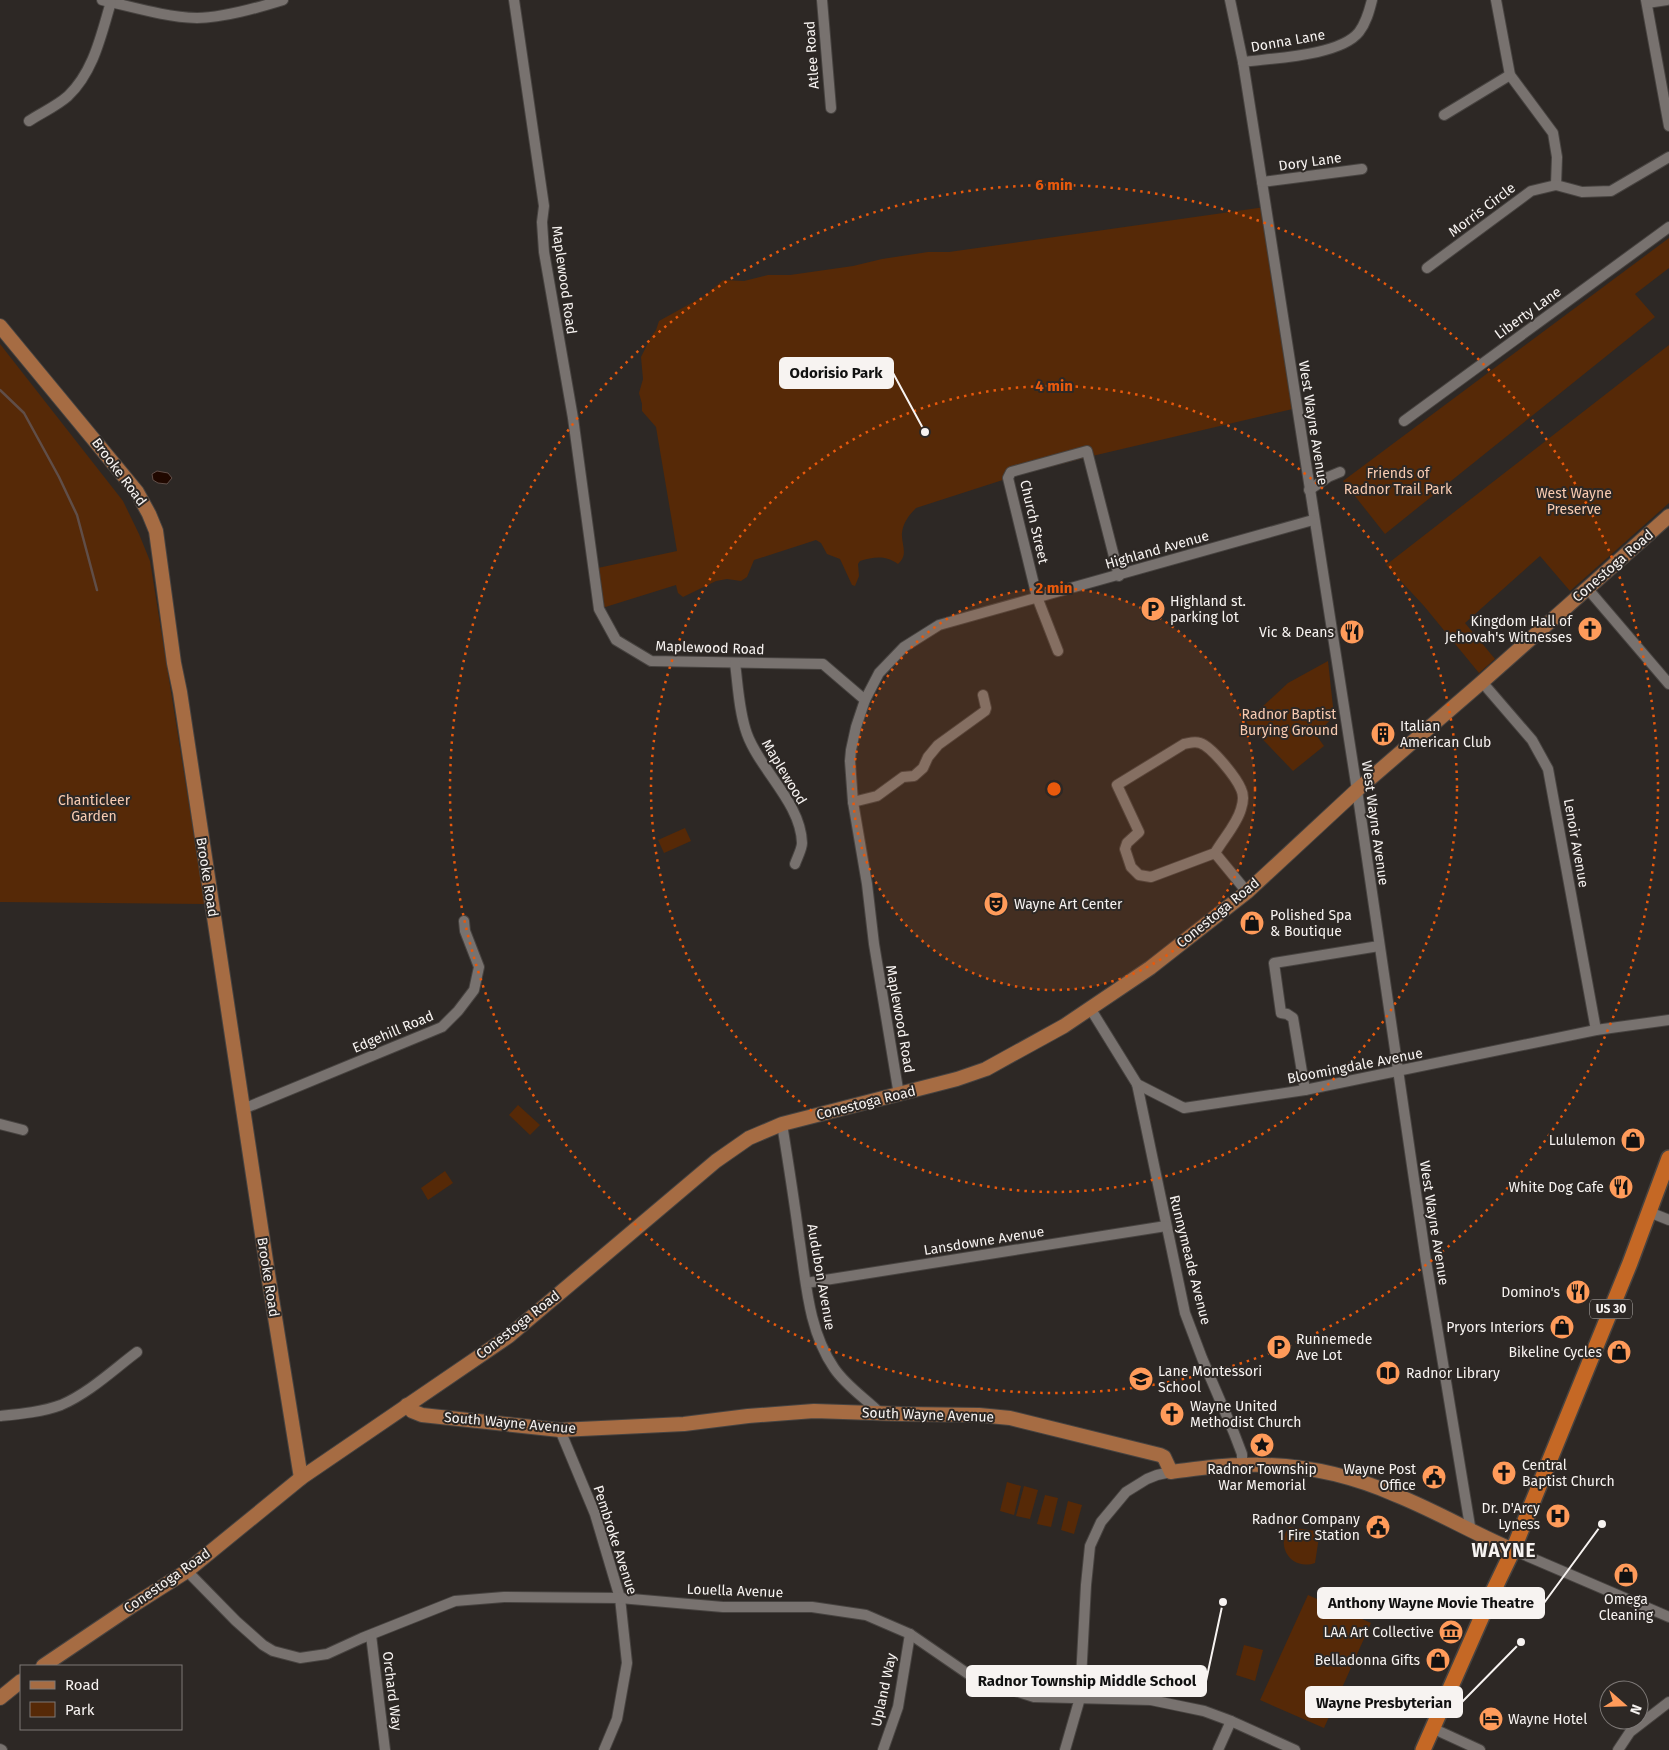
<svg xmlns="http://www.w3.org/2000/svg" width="1669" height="1750" font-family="'Fira Sans',sans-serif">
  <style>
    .green { fill: #562907 }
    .water { fill: #200800; stroke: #604e48 }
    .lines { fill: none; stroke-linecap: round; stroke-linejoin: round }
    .stream { stroke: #604e48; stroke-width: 2.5 }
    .minor-casing { stroke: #474340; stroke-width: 12 }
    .major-casing { stroke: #474340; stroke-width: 16 }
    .highway-casing { stroke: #474340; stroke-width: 18 }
    .minor { stroke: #78726f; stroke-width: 10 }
    .major { stroke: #a66c43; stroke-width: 14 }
    .highway { stroke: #c56825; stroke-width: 15 }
    .ring { fill: none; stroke: #e8590c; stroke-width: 2.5; stroke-dasharray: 2.5 5 }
    .labels { text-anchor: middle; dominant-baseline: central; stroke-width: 4; stroke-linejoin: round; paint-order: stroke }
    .shield { fill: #2d2825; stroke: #bab6b4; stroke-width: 1 }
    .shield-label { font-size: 12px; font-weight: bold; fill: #f7f3f1 }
    .street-label { font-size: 14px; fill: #f7f3f1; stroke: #2d2825 }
    .park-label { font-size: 14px; fill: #f8cbb1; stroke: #2d2825 }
    .poi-label { font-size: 14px; fill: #f7f3f1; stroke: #2d2825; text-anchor: end }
    .district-label { font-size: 19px; font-weight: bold; letter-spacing: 1px; fill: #f7f3f1; stroke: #2d2825 }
    .centre { fill: #e8590c; stroke: #2d2825; stroke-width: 2.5 }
    .ring-label { font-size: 15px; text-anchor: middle; font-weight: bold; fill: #e8590c; stroke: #2d2825; stroke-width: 4; stroke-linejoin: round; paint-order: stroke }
    .leader { fill: none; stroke: #f7f3f1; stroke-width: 2 }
    .callout-dot { fill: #f7f3f1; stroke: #2d2825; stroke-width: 2 }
    .callout { fill: #f7f3f1; stroke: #f7f3f1; stroke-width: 2 }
    .callout-label { font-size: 15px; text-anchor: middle; font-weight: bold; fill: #111 }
  </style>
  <rect width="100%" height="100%" fill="#2d2825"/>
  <g class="green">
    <path d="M1265 207 1297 408 1088 457 1012 477 916 508C909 515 903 523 902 533 901 544 909 555 898 564 885 555 874 557 860 561L858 564 859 576 855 586 852 585 840 559 827 554 821 543 816 540 754 560 747 577 741 581 727 579 716 581 683 597 678 593 676 585 599 609 593 569 677 551 656 427 642 411V404L639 393 643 379 641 357 651 337 656 330 659 321 706 295 723 280 744 281 768 275H790L853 266 882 259 928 252H949Z"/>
    <path d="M1669 238V268L1635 294 1655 317 1385 534 1343 481Z"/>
    <path d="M0 344 123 501 139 534 150 561 205 904 0 902Z"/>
    <path d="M1669 345V503L1570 591 1540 556 1465 623 1495 659 1479 673 1424 606 1386 565Z"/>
    <path d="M1328 661 1334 716 1316 735 1324 746 1293 771 1246 722 1288 683Z"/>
    <path d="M685 828 691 841 664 853 658 840Z"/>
    <path d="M518 1105 540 1125 530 1135 509 1115Z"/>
    <path d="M445 1171 453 1183 428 1200 421 1188Z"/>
    <path d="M1007 1482 1021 1486 1014 1515 1000 1511Z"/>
    <path d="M1024 1486 1038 1490 1030 1519 1016 1516Z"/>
    <path d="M1045 1495 1058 1498 1051 1527 1037 1524Z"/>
    <path d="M1068 1501 1082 1505 1074 1534 1061 1530Z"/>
    <path d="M1289 1527 1315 1531 1319 1528 1323 1531V1535L1319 1537 1315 1563C1291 1571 1275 1546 1289 1527Z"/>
    <path d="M1308 1595 1371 1623 1324 1728 1260 1700Z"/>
    <path d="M1244 1645 1263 1650 1255 1681 1236 1675Z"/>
  </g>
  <path class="water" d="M157 471 168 473 172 478 167 484 158 483 153 480 152 474Z"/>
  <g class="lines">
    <path class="stream" d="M0 390 24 413 59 477 77 515 97 590"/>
    <defs>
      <g id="minor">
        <path d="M102 0C133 7 165 17 197 18 223 18 257 8 283 0"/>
        <path d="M514 0 544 206 542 222 544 252 573 418 599 609 616 640 651 661 823 664 865 700 856 727 851 750 850 761 853 802 867 884 874 944 899 1095"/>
        <path d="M822 0 831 108"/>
        <path d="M1230 0 1243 62 1262 182 1357 790 1426 1261 1471 1532"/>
        <path d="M1496 0 1510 75 1553 133 1557 157 1556 185"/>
        <path d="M1646 0 1669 126"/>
        <path d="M1647 3 1667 0"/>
        <path d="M1243 62C1272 58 1340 56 1359 32 1366 23 1369 12 1372 0"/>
        <path d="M1444 115 1510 75"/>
        <path d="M29 121C41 113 57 106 68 96 94 71 101 35 111 2"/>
        <path d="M1262 182 1362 169"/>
        <path d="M1427 268 1531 191 1556 185 1582 192 1611 191 1669 157"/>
        <path d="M1404 421 1669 227"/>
        <path d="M1309 490 1328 477 1340 472"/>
        <path d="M1587 588 1669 684"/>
        <path d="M1058 651 1037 597 1008 478 1011 472 1087 451 1119 576"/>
        <path d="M735 663C738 686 739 712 747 734 760 770 801 803 802 843 802 849 797 858 795 864"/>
        <path d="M1482 682 1532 740 1548 769 1596 1030"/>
        <path d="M865 700 879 673 904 647 939 625 1313 520"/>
        <path d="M853 802 877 796 903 777 914 776 923 768 928 757 938 745 985 711 986 708 983 695"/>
        <path d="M1215 853 1151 877 1139 875 1131 867 1125 849 1127 843 1139 832 1117 785 1184 744C1190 743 1194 741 1200 743 1212 747 1236 777 1241 789 1244 795 1243 803 1241 809 1237 824 1223 839 1215 853L1247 892"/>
        <path d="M1090 1008 1137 1084 1184 1108 1305 1090 1596 1030 1669 1020"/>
        <path d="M1137 1084 1185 1313 1202 1358 1234 1433 1242 1454V1465"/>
        <path d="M1305 1090 1293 1018 1287 1014 1281 1013 1274 963 1379 946"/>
        <path d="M243 1109 442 1027 458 1011 474 990 479 967 465 931 464 921"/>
        <path d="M0 1124 23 1130"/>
        <path d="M782 1124C788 1161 794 1199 799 1237 806 1281 808 1330 834 1368 846 1386 865 1398 880 1413"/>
        <path d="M1649 1212 1669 1220"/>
        <path d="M806 1283 1166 1226"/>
        <path d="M0 1416C20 1414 42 1412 61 1405 89 1393 113 1370 137 1352"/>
        <path d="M560 1430 595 1514 620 1598 627 1663 617 1719 604 1750"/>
        <path d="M1513 1550 1669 1617"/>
        <path d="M187 1571 236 1621 263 1645 273 1651 300 1658 327 1654 362 1638 455 1601 504 1597 620 1598 723 1607H812L866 1615 910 1634 974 1678 1034 1697 1151 1700 1175 1705 1204 1711 1231 1721 1295 1750"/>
        <path d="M371 1635 385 1750"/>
        <path d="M1432 1728 1480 1750"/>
        <path d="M0 1749 2 1750"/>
        <path d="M883 1750 898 1707 910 1634"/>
        <path d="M1065 1750 1080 1698 1086 1585 1090 1546 1101 1522 1126 1492 1147 1479 1157 1475 1171 1472"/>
        <path d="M1218 1750 1231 1721"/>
        <path d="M1618 1750 1630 1732 1669 1702"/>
      </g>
      <g id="major">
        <path d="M0 326 137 492 149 514 156 531 174 663 180 692 268 1274 301 1478"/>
        <path d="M407 1405 412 1411 422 1415 560 1430 684 1424 748 1416 814 1411 902 1414 979 1415 1010 1418 1160 1455 1164 1457 1171 1472C1195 1469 1219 1465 1243 1465 1295 1463 1348 1474 1396 1495 1436 1511 1473 1533 1513 1550"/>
        <path d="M43 1666 132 1606 187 1571 301 1478 509 1336 716 1161 749 1138 782 1124 957 1079 986 1069 1064 1026 1150 968 1247 892 1357 790 1482 682 1669 516"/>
        <path d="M0 1698 21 1681"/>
      </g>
      <path id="highway" d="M1423 1750 1490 1598 1513 1550 1630 1263 1669 1158"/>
    </defs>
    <use href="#minor" class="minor-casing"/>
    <use href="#major" class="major-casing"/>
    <use href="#highway" class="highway-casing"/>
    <use href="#minor" class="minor"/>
    <use href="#major" class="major"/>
    <use href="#highway" class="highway"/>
  </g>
  <circle cx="1054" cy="789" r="201" fill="#e8590c" fill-opacity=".12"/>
  <g class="ring">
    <circle cx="1054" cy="789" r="201"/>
    <circle cx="1054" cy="789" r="403"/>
    <circle cx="1054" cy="789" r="604"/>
  </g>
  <defs>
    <symbol id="parking-disc" viewBox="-11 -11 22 22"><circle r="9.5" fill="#ff9b5a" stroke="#2d2825"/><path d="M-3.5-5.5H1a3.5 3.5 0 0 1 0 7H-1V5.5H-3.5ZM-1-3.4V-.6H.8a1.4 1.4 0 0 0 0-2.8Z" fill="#111"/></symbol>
    <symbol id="church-disc" viewBox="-11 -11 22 22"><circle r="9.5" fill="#ff9b5a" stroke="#2d2825"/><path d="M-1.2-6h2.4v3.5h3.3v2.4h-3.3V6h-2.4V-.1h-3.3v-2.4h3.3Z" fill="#111"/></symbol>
    <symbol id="restaurant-disc" viewBox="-11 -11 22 22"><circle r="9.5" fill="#ff9b5a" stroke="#2d2825"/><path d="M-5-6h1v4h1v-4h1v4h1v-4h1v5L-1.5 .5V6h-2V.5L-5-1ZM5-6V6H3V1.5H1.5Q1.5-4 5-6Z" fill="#111"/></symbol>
    <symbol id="building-disc" viewBox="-11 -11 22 22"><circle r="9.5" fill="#ff9b5a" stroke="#2d2825"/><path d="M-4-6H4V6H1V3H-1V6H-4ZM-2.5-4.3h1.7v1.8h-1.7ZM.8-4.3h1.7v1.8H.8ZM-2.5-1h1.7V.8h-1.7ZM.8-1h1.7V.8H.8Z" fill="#111"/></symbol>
    <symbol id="theatre-disc" viewBox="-11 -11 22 22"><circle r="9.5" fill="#ff9b5a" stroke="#2d2825"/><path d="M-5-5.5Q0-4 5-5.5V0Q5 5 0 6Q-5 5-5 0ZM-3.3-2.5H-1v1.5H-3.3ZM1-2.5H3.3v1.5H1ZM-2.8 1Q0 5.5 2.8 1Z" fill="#111"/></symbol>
    <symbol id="shop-disc" viewBox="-11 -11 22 22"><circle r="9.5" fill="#ff9b5a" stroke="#2d2825"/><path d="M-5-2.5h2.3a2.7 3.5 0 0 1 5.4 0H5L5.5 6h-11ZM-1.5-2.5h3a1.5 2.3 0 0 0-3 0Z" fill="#111"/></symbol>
    <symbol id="library-disc" viewBox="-11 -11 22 22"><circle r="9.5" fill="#ff9b5a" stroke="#2d2825"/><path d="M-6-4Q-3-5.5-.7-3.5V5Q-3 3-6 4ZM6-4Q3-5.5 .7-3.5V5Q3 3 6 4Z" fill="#111"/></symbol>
    <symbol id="school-disc" viewBox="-11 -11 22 22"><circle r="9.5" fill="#ff9b5a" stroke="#2d2825"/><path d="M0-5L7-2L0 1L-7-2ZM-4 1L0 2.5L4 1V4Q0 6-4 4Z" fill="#111"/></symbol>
    <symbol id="sight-disc" viewBox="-11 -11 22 22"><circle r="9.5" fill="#ff9b5a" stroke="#2d2825"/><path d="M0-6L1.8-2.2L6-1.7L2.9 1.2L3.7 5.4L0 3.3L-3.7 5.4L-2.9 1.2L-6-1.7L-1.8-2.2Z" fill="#111"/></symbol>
    <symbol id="civic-disc" viewBox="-11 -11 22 22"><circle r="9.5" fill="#ff9b5a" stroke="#2d2825"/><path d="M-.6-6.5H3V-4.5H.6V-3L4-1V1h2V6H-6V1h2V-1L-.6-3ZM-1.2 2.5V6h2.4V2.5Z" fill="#111"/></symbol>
    <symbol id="hospital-disc" viewBox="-11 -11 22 22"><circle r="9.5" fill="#ff9b5a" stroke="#2d2825"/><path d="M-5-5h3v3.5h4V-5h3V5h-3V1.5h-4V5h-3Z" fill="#111"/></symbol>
    <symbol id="museum-disc" viewBox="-11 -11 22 22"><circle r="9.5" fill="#ff9b5a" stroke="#2d2825"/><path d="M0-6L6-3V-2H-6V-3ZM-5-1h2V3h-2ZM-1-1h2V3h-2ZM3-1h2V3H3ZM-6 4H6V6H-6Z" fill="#111"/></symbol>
    <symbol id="hotel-disc" viewBox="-11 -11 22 22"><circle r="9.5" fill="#ff9b5a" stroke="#2d2825"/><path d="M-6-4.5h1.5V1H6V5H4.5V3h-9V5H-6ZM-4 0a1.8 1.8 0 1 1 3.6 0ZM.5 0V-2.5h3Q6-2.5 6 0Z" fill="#111"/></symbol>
  </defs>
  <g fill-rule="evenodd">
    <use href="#parking-disc" x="1139" y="595" width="28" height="28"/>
    <use href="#church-disc" x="1576" y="615" width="28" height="28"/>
    <use href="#restaurant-disc" x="1338" y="618" width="28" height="28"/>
    <use href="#building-disc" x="1369" y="720" width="28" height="28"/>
    <use href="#theatre-disc" x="982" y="890" width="28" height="28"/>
    <use href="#shop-disc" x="1238" y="909" width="28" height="28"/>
    <use href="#shop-disc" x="1619" y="1126" width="28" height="28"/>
    <use href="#restaurant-disc" x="1607" y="1173" width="28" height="28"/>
    <use href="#restaurant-disc" x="1564" y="1278" width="28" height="28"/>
    <use href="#shop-disc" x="1548" y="1313" width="28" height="28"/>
    <use href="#parking-disc" x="1265" y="1333" width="28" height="28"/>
    <use href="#shop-disc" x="1605" y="1338" width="28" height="28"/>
    <use href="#library-disc" x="1374" y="1359" width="28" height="28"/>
    <use href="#school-disc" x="1127" y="1365" width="28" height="28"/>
    <use href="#church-disc" x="1158" y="1400" width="28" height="28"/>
    <use href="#sight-disc" x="1248" y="1431" width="28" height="28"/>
    <use href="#church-disc" x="1490" y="1459" width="28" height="28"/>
    <use href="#civic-disc" x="1420" y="1463" width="28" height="28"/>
    <use href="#hospital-disc" x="1544" y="1502" width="28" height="28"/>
    <use href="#civic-disc" x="1364" y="1513" width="28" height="28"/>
    <use href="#shop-disc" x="1612" y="1561" width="28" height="28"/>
    <use href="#museum-disc" x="1437" y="1618" width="28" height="28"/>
    <use href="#shop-disc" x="1424" y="1646" width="28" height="28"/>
    <use href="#hotel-disc" x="1477" y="1705" width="28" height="28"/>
  </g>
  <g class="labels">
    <rect class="shield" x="1590" y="1299.5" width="42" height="19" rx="4"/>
    <g class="shield-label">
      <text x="1611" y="1309">US 30</text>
    </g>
    <g class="street-label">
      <text transform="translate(1288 41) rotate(-10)">Donna Lane</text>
      <text transform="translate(812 55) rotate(-94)">Atlee Road</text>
      <text transform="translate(1310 162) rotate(-8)">Dory Lane</text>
      <text transform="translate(1482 210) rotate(-37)">Morris Circle</text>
      <text transform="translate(564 280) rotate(82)">Maplewood Road</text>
      <text transform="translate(1528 313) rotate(-36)">Liberty Lane</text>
      <text transform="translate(1313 423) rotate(81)">West Wayne Avenue</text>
      <text transform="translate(119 472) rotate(53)">Brooke Road</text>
      <text transform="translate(1034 522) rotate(77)">Church Street</text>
      <text transform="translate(1157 550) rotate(-16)">Highland Avenue</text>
      <text transform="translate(1613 566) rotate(-41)">Conestoga Road</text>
      <text transform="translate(710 648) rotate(2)">Maplewood Road</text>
      <text transform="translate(784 772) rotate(59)">Maplewood</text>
      <text transform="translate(1375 823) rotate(82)">West Wayne Avenue</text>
      <text transform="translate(1576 843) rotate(80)">Lenoir Avenue</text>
      <text transform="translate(207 877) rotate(81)">Brooke Road</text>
      <text transform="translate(1218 913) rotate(-39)">Conestoga Road</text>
      <text transform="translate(900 1019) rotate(80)">Maplewood Road</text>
      <text transform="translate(393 1032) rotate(-23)">Edgehill Road</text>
      <text transform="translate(1355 1066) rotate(-11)">Bloomingdale Avenue</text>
      <text transform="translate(866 1103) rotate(-14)">Conestoga Road</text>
      <text transform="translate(1434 1223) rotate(81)">West Wayne Avenue</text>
      <text transform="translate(984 1241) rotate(-9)">Lansdowne Avenue</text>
      <text transform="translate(1190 1260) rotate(76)">Runnymeade Avenue</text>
      <text transform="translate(268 1277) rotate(81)">Brooke Road</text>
      <text transform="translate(821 1277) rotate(80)">Audubon Avenue</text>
      <text transform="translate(518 1325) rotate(-38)">Conestoga Road</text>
      <text transform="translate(928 1415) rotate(2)">South Wayne Avenue</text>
      <text transform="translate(510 1423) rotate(5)">South Wayne Avenue</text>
      <text transform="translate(615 1540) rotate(72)">Pembroke Avenue</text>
      <text transform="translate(167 1581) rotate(-35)">Conestoga Road</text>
      <text transform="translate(735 1591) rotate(2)">Louella Avenue</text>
      <text transform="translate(884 1690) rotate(-78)">Upland Way</text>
      <text transform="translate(392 1691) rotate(83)">Orchard Way</text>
    </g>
    <g class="park-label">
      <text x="1398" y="473">Friends of<tspan x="1398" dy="16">Radnor Trail Park</tspan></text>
      <text x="1574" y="493">West Wayne<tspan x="1574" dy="16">Preserve</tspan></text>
      <text x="1289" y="714">Radnor Baptist<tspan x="1289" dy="16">Burying Ground</tspan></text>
      <text x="94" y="800">Chanticleer<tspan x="94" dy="16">Garden</tspan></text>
    </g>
    <g class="poi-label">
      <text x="1170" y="601" text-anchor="start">Highland st.<tspan x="1170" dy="16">parking lot</tspan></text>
      <text x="1572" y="621">Kingdom Hall of<tspan x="1572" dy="16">Jehovah's Witnesses</tspan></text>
      <text x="1334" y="632">Vic &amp; Deans</text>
      <text x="1400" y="726" text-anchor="start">Italian<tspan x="1400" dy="16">American Club</tspan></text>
      <text x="1014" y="904" text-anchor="start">Wayne Art Center</text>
      <text x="1270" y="915" text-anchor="start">Polished Spa<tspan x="1270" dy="16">&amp; Boutique</tspan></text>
      <text x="1616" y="1140">Lululemon</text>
      <text x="1604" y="1187">White Dog Cafe</text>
      <text x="1560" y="1292">Domino's</text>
      <text x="1544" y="1327">Pryors Interiors</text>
      <text x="1296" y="1339" text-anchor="start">Runnemede<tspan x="1296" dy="16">Ave Lot</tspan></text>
      <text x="1602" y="1352">Bikeline Cycles</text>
      <text x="1158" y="1371" text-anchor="start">Lane Montessori<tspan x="1158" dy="16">School</tspan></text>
      <text x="1406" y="1373" text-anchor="start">Radnor Library</text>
      <text x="1190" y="1406" text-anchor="start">Wayne United<tspan x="1190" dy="16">Methodist Church</tspan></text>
      <text x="1522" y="1465" text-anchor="start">Central<tspan x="1522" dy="16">Baptist Church</tspan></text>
      <text x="1262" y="1469" text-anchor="middle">Radnor Township<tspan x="1262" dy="16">War Memorial</tspan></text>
      <text x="1416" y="1469">Wayne Post<tspan x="1416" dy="16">Office</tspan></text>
      <text x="1540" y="1508">Dr. D'Arcy<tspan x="1540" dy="16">Lyness</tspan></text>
      <text x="1360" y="1519">Radnor Company<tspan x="1360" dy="16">1 Fire Station</tspan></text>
      <text x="1626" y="1599" text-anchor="middle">Omega<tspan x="1626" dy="16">Cleaning</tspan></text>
      <text x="1434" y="1632">LAA Art Collective</text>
      <text x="1420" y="1660">Belladonna Gifts</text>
      <text x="1508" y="1719" text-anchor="start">Wayne Hotel</text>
    </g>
    <g class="district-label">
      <text x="1504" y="1550">WAYNE</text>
    </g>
  </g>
  <circle cx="1054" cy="789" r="8" class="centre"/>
  <g class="ring-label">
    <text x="1054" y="190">6 min</text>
    <text x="1054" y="391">4 min</text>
    <text x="1054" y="593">2 min</text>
  </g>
  <path class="leader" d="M925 432L893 373M1602 1524L1544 1603M1223 1602L1206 1681M1521 1642L1462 1702"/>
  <g class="callout-dot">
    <circle cx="925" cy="432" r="5"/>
    <circle cx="1602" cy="1524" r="5"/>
    <circle cx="1223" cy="1602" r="5"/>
    <circle cx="1521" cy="1642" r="5"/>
  </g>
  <g class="callout">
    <rect x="780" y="358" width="113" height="30" rx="5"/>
    <rect x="1318" y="1588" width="226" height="30" rx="5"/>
    <rect x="967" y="1666" width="239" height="30" rx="5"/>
    <rect x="1306" y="1687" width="156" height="30" rx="5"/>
  </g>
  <g class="callout-label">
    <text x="836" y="378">Odorisio Park</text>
    <text x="1431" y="1608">Anthony Wayne Movie Theatre</text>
    <text x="1087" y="1686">Radnor Township Middle School</text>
    <text x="1384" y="1708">Wayne Presbyterian</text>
  </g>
  <rect x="20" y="1665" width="162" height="65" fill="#2d2825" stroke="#7e7977"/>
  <rect x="30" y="1681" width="25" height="8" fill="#a66c43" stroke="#7e7977"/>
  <text x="65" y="1690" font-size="15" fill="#f7f3f1">Road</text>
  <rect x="30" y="1702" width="25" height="15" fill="#562907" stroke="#7e7977"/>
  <text x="65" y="1715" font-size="15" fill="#f7f3f1">Park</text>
  <g transform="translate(1624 1705) rotate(110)"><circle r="24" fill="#2d2825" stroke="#7e7977"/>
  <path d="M0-4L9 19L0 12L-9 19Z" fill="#ff9b5a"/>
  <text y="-8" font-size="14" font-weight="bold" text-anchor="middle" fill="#f7f3f1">N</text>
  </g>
</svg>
